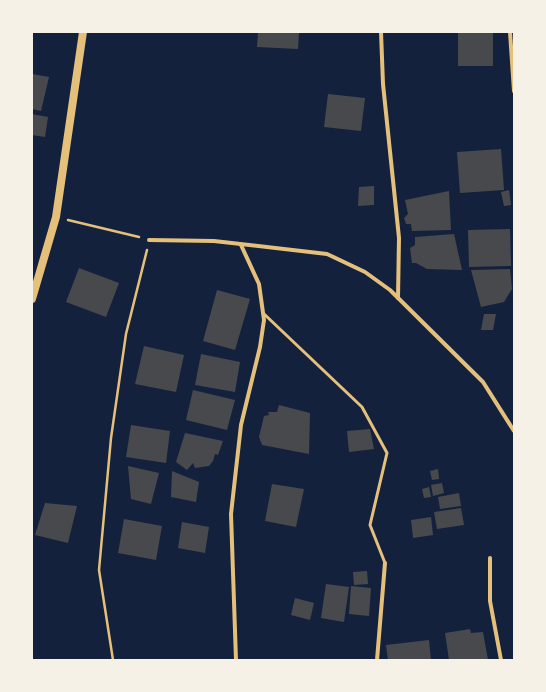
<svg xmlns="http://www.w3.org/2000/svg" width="546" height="692" font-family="'Open Sans',sans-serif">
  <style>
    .building { fill: #48494c }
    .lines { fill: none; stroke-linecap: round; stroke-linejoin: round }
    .path { stroke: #e5c07b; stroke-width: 2.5 }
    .service { stroke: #e5c07b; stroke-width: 3 }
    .minor { stroke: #e5c07b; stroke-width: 4 }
    .secondary { stroke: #e5c07b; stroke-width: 8 }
  </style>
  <rect width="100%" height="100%" fill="#14213d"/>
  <g class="building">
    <path d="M258 32H299L298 49 257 47Z"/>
    <rect x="458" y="32" width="35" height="34"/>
    <path d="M32 74 49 77 41 111 32 109Z"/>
    <path d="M328 94 365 98 361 131 324 127Z"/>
    <path d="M32 114 48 117 45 137 32 135Z"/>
    <path d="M501 149 504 190 460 193 457 152Z"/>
    <path d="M374 186V205L358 206 359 187Z"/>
    <path d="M509 190 511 205 504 206 501 192Z"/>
    <path d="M449 191 451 230 412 231 411 224H406L404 218 408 214 405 200Z"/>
    <path d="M510 229 511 266 469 267 468 230Z"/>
    <path d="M454 234 462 270 427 269 416 263H412L410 248 415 245V237Z"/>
    <path d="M79 268 119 283 106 317 66 302Z"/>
    <path d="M510 269 512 289 504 302 481 307 471 270Z"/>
    <path d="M217 290 250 299 235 350 203 341Z"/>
    <path d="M484 314H496L493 330H481Z"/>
    <path d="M144 346 184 355 176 392 135 384Z"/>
    <path d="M201 354 240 362 235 392 195 385Z"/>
    <path d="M193 390 235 400 227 430 186 420Z"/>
    <path d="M279 405 310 413 309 454 262 445 259 437 264 416 269 415 268 412H277Z"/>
    <path d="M131 425 170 431 166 463 126 457Z"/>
    <path d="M370 429 374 449 349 452 347 431Z"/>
    <path d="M185 433 223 441 218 455 215 454 213 461 209 466 195 468 193 463 187 470 176 462Z"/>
    <path d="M128 466 159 473 151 504 131 499Z"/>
    <path d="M438 469 439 479 432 480 430 471Z"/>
    <path d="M172 471 199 482 196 502 171 497Z"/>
    <path d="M442 483 444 493 433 496 431 485Z"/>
    <path d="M272 484 304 489 296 527 265 521Z"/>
    <path d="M429 487 431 497 424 498 422 489Z"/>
    <path d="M459 493 461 506 440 509 438 497Z"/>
    <path d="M45 503 77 506 68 543 35 535Z"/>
    <path d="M461 508 464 525 437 529 434 512Z"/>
    <path d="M431 517 433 535 413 538 411 520Z"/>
    <path d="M124 519 162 526 156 560 118 553Z"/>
    <path d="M182 522 209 527 205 553 178 548Z"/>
    <path d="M367 571 368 584 354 585 353 572Z"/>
    <path d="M326 584 349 587 344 622 321 618Z"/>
    <path d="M351 586 371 588 369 616 349 614Z"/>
    <path d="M295 598 314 603 310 620 291 615Z"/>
    <path d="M470 629 471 633 483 632 488 660H449L445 633Z"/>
    <path d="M429 640 431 660H388L386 645Z"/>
  </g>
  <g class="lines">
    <g class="path">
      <path d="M68 220 139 237"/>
      <path d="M113 660 99 570 111 438 126 334 147 250"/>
    </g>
    <path class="service" d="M263 313 362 407 387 453 370 525 385 563"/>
    <g class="minor">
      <path d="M381 32 383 84 399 238 398 298"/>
      <path d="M510 32 514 91"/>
      <path d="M149 240 214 241 327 254 365 272 390 290 483 382 514 431"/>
      <path d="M490 558V601L501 660"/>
      <path d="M236 660 231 514 241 425 260 347 264 320 259 284 241 245"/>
      <path d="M377 660 385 563"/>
    </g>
    <path class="secondary" d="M32 299 56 217 83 32"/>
  </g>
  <rect width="546" height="692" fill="none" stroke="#f6f1e7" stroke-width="66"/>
</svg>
